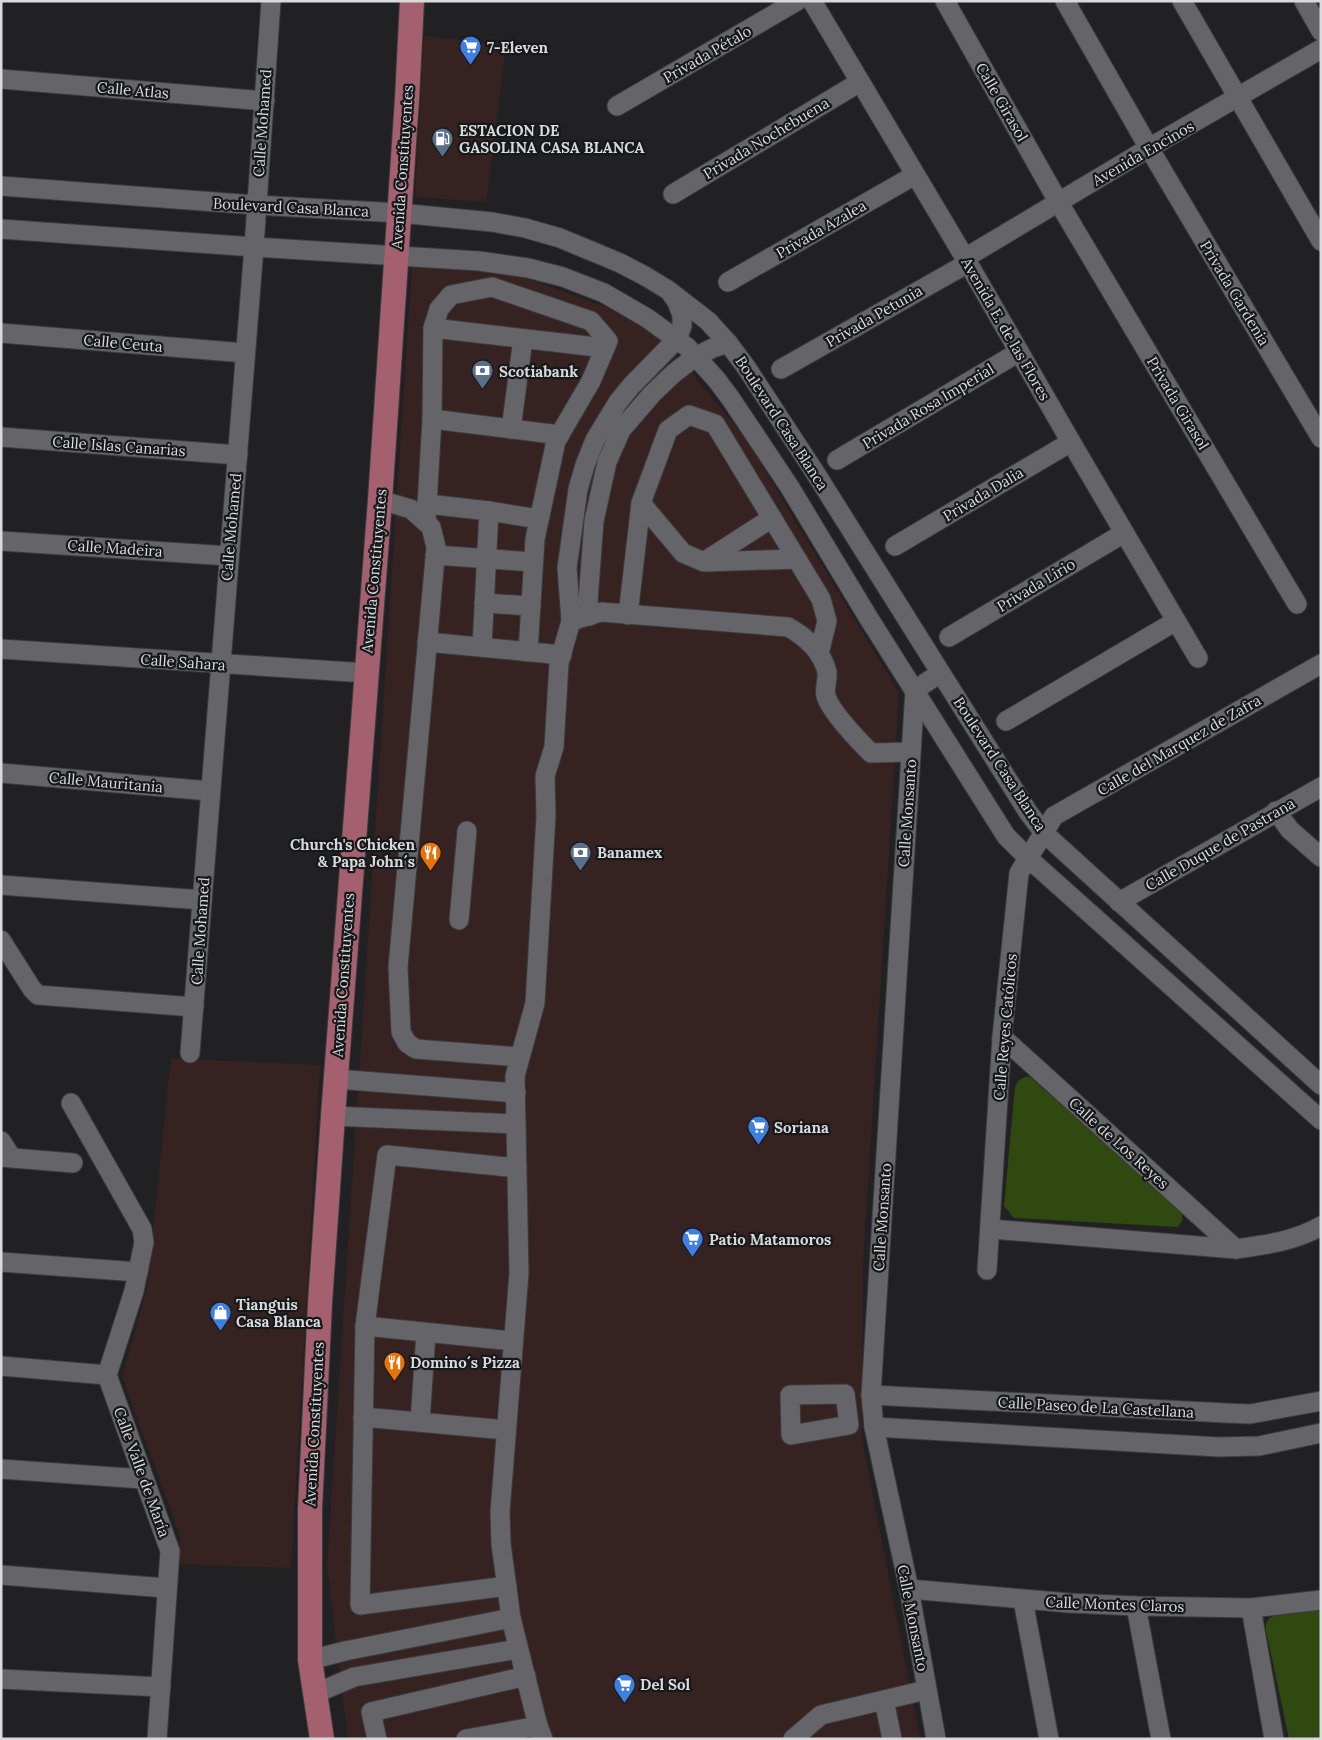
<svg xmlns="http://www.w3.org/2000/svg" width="1322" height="1740" font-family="Lora,serif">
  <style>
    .commercial { fill: #362321 }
    .green { fill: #2f4910 }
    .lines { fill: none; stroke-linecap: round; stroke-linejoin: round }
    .minor-casing { stroke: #3c3c3f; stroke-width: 21 }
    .major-casing { stroke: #3c3c3f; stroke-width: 26 }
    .minor { stroke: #656569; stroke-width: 19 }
    .major { stroke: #a4606e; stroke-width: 24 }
    .labels { text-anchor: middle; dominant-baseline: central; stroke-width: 4.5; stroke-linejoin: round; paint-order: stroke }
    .poi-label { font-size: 15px; font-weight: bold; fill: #d9dadc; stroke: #17181a; text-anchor: start }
    .street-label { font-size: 15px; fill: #d9dadc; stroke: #17181a }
  </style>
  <rect width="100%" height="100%" fill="#212124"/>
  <g class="commercial">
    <path d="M424 36 506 45 486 202 415 197Z"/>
    <path d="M412 265 507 271 616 311 667 342 747 441 899 693 863 1264 862 1438 920 1739H348L327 1567Z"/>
    <path d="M171 1058 320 1065 291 1568 180 1564V1535L122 1377 147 1288Z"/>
  </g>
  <g class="green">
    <path d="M1025 1077H1030L1175 1205C1182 1214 1186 1217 1178 1227L1014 1218 1004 1206 1015 1087 1019 1080Z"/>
    <path d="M1321 1607V1739H1289L1266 1630C1266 1626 1266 1622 1269 1619 1278 1610 1308 1609 1321 1607Z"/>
  </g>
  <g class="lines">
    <defs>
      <g id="minor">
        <path d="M812 1 968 263 1071 442 1198 658"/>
        <path d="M945 1 1059 203 1297 604"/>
        <path d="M1065 1 1149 148 1321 438"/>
        <path d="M1182 1 1321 241"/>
        <path d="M1304 1 1321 31"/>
        <path d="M1 79 265 101"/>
        <path d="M617 106 797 1"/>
        <path d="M1 186 256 205 399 213 492 222 525 228 560 238 620 263 645 276 668 290 708 321 728 343 746 367 816 474 1028 812 1044 833 1321 1085"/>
        <path d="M673 194 860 82"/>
        <path d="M1 229 254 247 479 261 528 268 563 277 604 293 647 318 687 347 716 379 731 399 789 486 868 617 1006 836 1028 858 1321 1120"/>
        <path d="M965 258 1149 148 1321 49"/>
        <path d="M728 282 915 175"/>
        <path d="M433 328 605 348"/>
        <path d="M1 333 245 353"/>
        <path d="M781 369 968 263"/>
        <path d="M432 419 560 435"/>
        <path d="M511 429 523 339"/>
        <path d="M1 437 238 455"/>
        <path d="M837 460 1019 352"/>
        <path d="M380 500 411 509 431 527 436 547 398 967 401 1032 407 1043 416 1049 520 1057"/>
        <path d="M641 503 683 553 704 562 797 559"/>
        <path d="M427 504 489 511 482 647"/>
        <path d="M489 511 539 519"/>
        <path d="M426 522 432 419 433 328 439 309 451 295 492 287 591 321 608 341 591 381 556 441 535 539 528 652"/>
        <path d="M1 541 229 556"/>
        <path d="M895 546 1071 442"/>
        <path d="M435 555 533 562"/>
        <path d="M705 561 772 518"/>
        <path d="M484 603 531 606"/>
        <path d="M628 615 641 503 668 430 689 415 715 424 821 599 827 621 819 654"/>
        <path d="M590 616 588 601 594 521 607 462 621 430 652 394 674 373 695 357 713 348 728 343"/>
        <path d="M571 621 567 568 578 489 585 465 595 440 618 402 632 385 677 339 682 326V315L677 302 671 293"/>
        <path d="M949 637 1124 533"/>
        <path d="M427 642 562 655"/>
        <path d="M1 649 366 673"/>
        <path d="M1006 721 1176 621"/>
        <path d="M1 773 210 791"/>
        <path d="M1276 811 1290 830 1321 857"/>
        <path d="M1 885 202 900"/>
        <path d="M1119 902 1321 787"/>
        <path d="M459 920 467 831"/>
        <path d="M1 940 32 989 38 995 194 1007"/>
        <path d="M1002 1037 1236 1249"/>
        <path d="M190 1053 254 247 271 1"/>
        <path d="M336 1079 516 1093"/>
        <path d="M71 1103 142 1229 144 1242 134 1291 107 1375 170 1551 157 1739"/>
        <path d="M333 1116 516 1124"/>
        <path d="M1 1141 12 1158"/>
        <path d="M1 1157 73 1163"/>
        <path d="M991 1229 1236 1249C1265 1245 1295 1241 1321 1226"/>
        <path d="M1 1262 138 1272"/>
        <path d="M987 1270 1002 1037 1019 873 1054 816 1321 664"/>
        <path d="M365 1326 513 1341"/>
        <path d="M1 1366 107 1375"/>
        <path d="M845 1394 849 1425 791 1435 790 1395Z"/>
        <path d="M871 1395 1226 1413 1250 1414 1321 1401"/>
        <path d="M363 1417 506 1430"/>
        <path d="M420 1422 426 1333"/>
        <path d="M874 1427 1219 1447 1259 1446 1321 1433"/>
        <path d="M1 1469 143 1479"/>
        <path d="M1 1575 166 1588"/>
        <path d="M507 1586 360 1605 365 1326 387 1155 517 1168"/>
        <path d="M909 1589 1069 1603 1136 1606 1251 1608 1321 1600"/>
        <path d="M1023 1600 1049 1739"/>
        <path d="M1136 1606 1161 1739"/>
        <path d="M1251 1608 1274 1739"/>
        <path d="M310 1660 345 1651 511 1618"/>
        <path d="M1 1679 161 1687"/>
        <path d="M314 1694 354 1677 518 1649"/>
        <path d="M884 1700 892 1739"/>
        <path d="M377 1739 371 1712 526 1676"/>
        <path d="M466 1739 538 1726"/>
        <path d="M543 1739 538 1726 511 1618 501 1544 500 1512 519 1273 515 1076 535 1003 546 816 545 776 554 747 559 663 571 621 601 612 788 627C806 637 822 651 827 672 828 680 824 688 826 696 831 712 859 741 871 753L911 752"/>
        <path d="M793 1739 821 1715 926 1690"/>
        <path d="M936 1739 909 1589 874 1427 871 1395 915 690 940 673"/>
      </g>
      <path id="major" d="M322 1739 310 1660V1509L320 1303 333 1116 380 500 407 99 412 1"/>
    </defs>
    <use href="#minor" class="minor-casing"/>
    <use href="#major" class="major-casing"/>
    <use href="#minor" class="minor"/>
    <use href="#major" class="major"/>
  </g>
  <defs>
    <symbol id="supermarket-pin" viewBox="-11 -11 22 30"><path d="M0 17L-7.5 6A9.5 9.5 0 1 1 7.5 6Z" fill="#3f7fe0" stroke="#17181a"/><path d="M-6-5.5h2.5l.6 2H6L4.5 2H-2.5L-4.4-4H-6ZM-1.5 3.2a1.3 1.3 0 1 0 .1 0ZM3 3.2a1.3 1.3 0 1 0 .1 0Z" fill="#fff"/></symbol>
    <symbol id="fuel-pin" viewBox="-11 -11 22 30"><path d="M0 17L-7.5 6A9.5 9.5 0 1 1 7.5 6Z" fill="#5c6f8a" stroke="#17181a"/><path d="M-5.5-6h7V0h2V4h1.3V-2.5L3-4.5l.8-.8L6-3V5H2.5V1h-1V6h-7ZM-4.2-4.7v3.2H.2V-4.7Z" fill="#fff"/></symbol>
    <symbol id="bank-pin" viewBox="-11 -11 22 30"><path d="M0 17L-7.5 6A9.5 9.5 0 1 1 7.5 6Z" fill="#5c6f8a" stroke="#17181a"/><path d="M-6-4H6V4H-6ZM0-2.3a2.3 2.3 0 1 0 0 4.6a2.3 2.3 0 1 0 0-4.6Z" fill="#fff"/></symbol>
    <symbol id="restaurant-pin" viewBox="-11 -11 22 30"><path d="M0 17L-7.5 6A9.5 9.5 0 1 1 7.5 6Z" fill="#e8710a" stroke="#17181a"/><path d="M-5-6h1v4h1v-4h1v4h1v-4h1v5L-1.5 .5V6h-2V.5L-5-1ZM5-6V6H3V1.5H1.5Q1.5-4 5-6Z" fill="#fff"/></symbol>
    <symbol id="shop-pin" viewBox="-11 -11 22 30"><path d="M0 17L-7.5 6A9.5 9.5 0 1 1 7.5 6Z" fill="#3f7fe0" stroke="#17181a"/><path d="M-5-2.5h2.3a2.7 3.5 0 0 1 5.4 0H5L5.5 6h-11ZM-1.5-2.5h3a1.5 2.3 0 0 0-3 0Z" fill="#fff"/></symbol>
  </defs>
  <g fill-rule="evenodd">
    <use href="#supermarket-pin" x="458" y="34" width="25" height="34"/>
    <use href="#fuel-pin" x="430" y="126" width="25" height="34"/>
    <use href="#bank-pin" x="470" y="358" width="25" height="34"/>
    <use href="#bank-pin" x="568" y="840" width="25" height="34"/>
    <use href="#restaurant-pin" x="418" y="840" width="25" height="34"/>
    <use href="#supermarket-pin" x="746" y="1114" width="25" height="34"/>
    <use href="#supermarket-pin" x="680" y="1226" width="25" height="34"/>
    <use href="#shop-pin" x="208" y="1300" width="25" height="34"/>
    <use href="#restaurant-pin" x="382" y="1350" width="25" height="34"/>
    <use href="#supermarket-pin" x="612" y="1672" width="25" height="34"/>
  </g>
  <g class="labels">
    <g class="poi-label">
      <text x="487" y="47">7-Eleven</text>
      <text x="459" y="130">ESTACION DE<tspan x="459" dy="17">GASOLINA CASA BLANCA</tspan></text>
      <text x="499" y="371">Scotiabank</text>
      <text x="415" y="844" text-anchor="end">Church's Chicken<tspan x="415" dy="17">&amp; Papa John´s</tspan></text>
      <text x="597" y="852">Banamex</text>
      <text x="774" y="1127">Soriana</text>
      <text x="709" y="1239">Patio Matamoros</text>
      <text x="236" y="1304">Tianguis<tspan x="236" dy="17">Casa Blanca</tspan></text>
      <text x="410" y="1362">Domino´s Pizza</text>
      <text x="640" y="1684">Del Sol</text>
    </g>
    <g class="street-label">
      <text transform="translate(707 54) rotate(-30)">Privada Pétalo</text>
      <text transform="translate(133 90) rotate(5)">Calle Atlas</text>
      <text transform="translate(1002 102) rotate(60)">Calle Girasol</text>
      <text transform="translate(262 123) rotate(-86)">Calle Mohamed</text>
      <text transform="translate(766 138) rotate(-31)">Privada Nochebuena</text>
      <text transform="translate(1143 153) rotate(-30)">Avenida Encinos</text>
      <text transform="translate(402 167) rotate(-86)">Avenida Constituyentes</text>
      <text transform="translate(291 207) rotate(3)">Boulevard Casa Blanca</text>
      <text transform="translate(821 229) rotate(-30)">Privada Azalea</text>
      <text transform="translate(1235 293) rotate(59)">Privada Gardenia</text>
      <text transform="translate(874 316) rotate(-30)">Privada Petunia</text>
      <text transform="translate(1006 329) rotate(60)">Avenida E. de las Flores</text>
      <text transform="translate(123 343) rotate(5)">Calle Ceuta</text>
      <text transform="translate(1178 403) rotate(59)">Privada Girasol</text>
      <text transform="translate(928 406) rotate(-31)">Privada Rosa Imperial</text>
      <text transform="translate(782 423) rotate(57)">Boulevard Casa Blanca</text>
      <text transform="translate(119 446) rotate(4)">Calle Islas Canarias</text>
      <text transform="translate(983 494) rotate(-31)">Privada Dalia</text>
      <text transform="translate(231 527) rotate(-85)">Calle Mohamed</text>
      <text transform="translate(115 548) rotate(4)">Calle Madeira</text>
      <text transform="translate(374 571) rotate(-85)">Avenida Constituyentes</text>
      <text transform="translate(1036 585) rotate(-31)">Privada Lirio</text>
      <text transform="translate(183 662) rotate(4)">Calle Sahara</text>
      <text transform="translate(1179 745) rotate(-30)">Calle del Marquez de Zafra</text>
      <text transform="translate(1000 764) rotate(57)">Boulevard Casa Blanca</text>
      <text transform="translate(106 782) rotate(5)">Calle Mauritania</text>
      <text transform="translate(907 813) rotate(-86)">Calle Monsanto</text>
      <text transform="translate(1220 844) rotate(-30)">Calle Duque de Pastrana</text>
      <text transform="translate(200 931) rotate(-86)">Calle Mohamed</text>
      <text transform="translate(343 975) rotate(-86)">Avenida Constituyentes</text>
      <text transform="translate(1005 1027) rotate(-85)">Calle Reyes Católicos</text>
      <text transform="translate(1119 1143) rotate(42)">Calle de Los Reyes</text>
      <text transform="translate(882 1217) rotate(-86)">Calle Monsanto</text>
      <text transform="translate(1096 1407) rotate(3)">Calle Paseo de La Castellana</text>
      <text transform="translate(314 1424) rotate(-87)">Avenida Constituyentes</text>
      <text transform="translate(142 1472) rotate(70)">Calle Valle de María</text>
      <text transform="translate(1115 1604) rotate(2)">Calle Montes Claros</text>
      <text transform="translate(913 1618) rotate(79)">Calle Monsanto</text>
    </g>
  </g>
  <rect width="1322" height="1740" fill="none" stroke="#d9dadc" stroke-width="5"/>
</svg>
